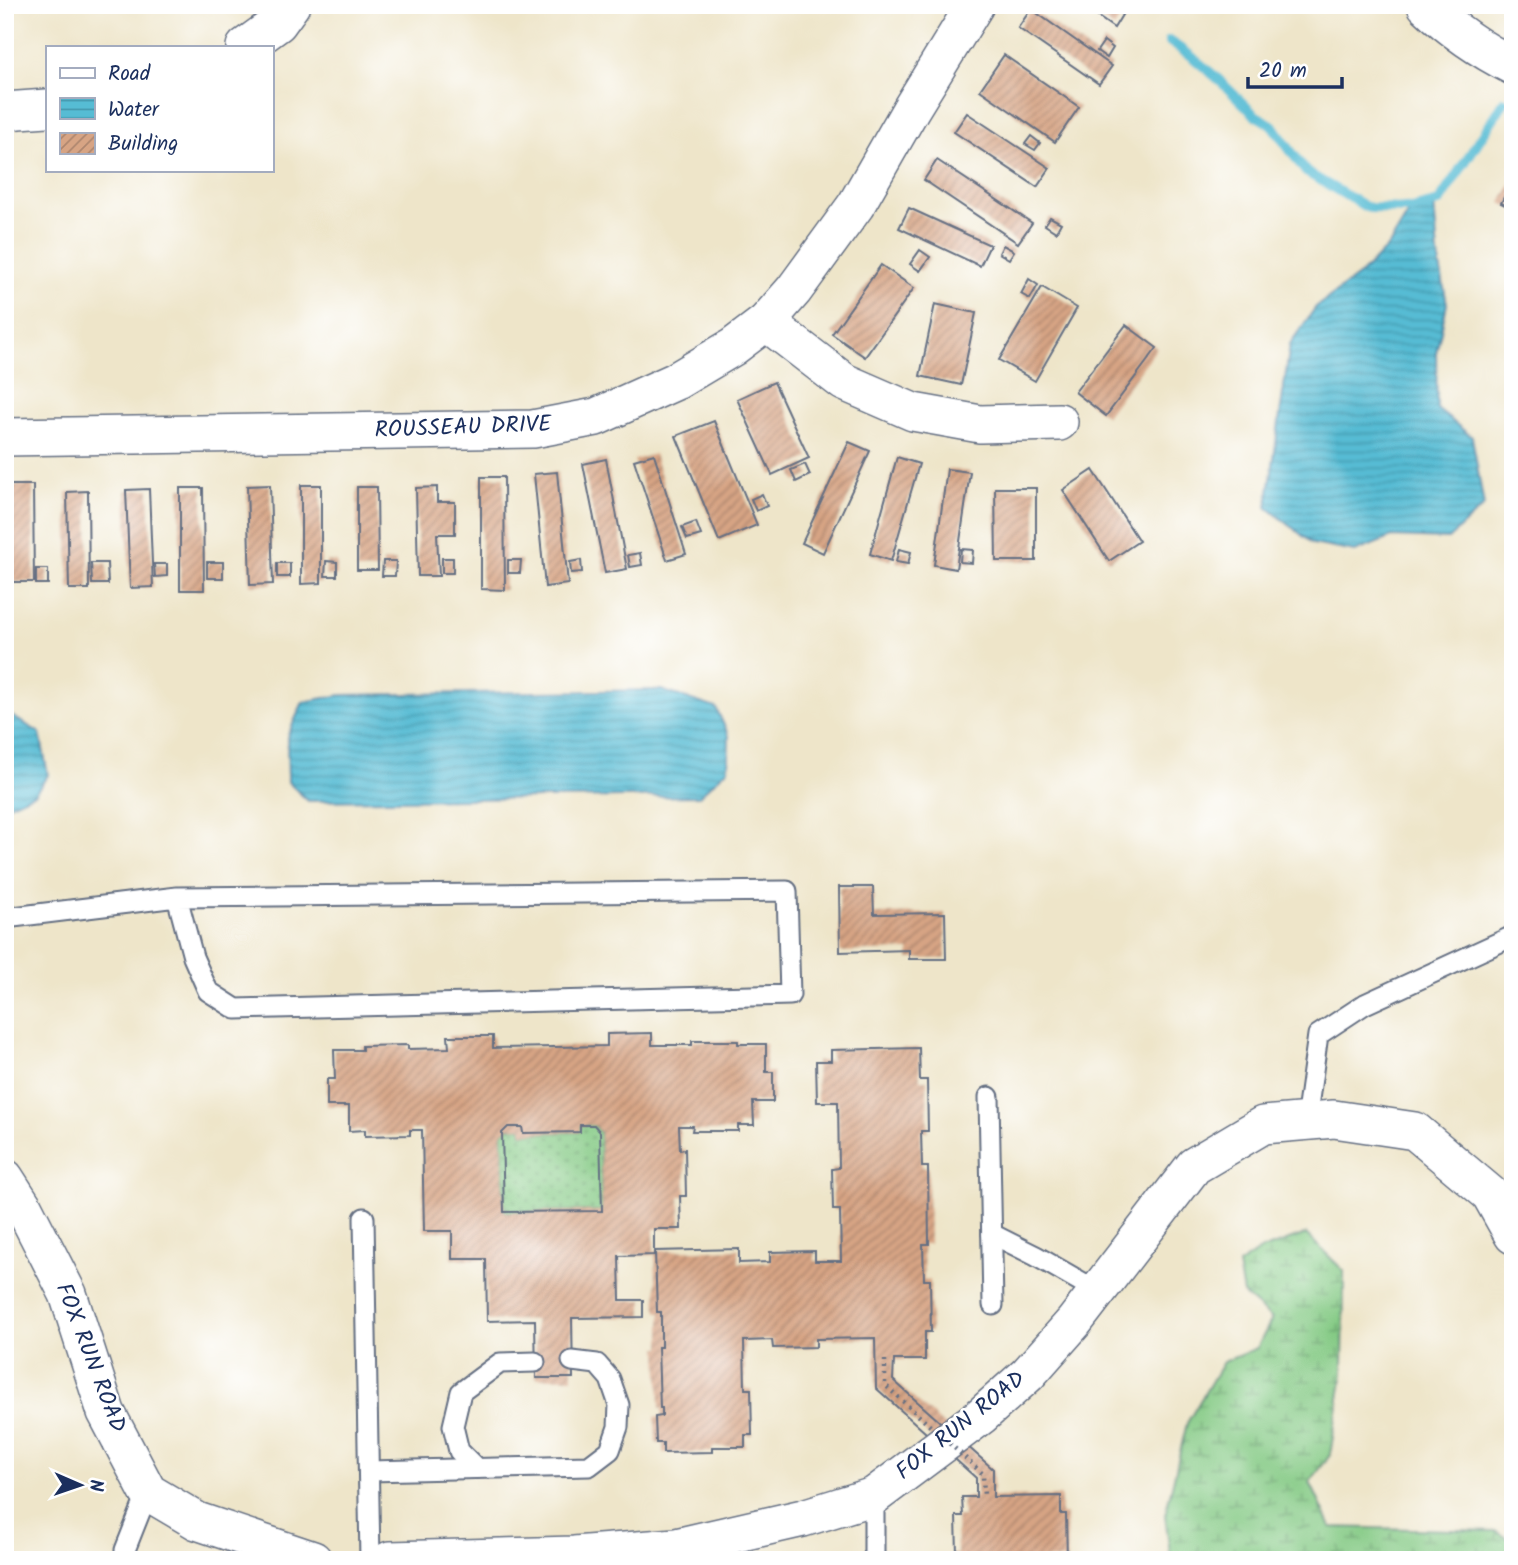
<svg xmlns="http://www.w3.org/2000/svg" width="1518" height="1565" font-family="Kalam,sans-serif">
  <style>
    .grass { fill: url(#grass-dots); stroke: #507c72; stroke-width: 2 }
    .wetland { fill: url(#wetland-marsh); stroke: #507c72; stroke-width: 2 }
    .water { fill: url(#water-rules); stroke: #387699; stroke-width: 2 }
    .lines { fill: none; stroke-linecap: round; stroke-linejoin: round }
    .stream { stroke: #56bcd4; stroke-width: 10 }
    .building { fill: url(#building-hatch); fill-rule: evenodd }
    .lane-casing { stroke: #656f83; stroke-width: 23 }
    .street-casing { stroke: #656f83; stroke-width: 40 }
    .lane { stroke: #fff; stroke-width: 19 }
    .street { stroke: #fff; stroke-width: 37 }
    .path-bridge { stroke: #656f83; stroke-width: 4.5; stroke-dasharray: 2 5; stroke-linecap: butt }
    .labels { text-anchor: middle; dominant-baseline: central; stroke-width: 5; stroke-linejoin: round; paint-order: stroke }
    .street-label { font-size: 23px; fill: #1b2f5e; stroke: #fff }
  </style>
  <defs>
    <pattern id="grass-dots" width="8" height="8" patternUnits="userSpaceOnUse" patternTransform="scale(1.75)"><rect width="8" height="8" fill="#85ca85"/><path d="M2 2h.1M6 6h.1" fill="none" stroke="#6ca470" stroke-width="1.8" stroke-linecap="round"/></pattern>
    <pattern id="wetland-marsh" width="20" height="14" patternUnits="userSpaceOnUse" patternTransform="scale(1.75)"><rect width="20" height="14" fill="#85ca85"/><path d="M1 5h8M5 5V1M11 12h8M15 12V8" fill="none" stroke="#6ca470"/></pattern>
    <pattern id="water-rules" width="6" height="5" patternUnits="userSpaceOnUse" patternTransform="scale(1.75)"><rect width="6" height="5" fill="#56bcd4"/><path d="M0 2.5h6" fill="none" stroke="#4699af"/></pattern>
    <pattern id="building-hatch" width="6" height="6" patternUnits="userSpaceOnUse" patternTransform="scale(1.75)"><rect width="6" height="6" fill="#d7a484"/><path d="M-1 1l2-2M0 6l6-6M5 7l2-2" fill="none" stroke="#ae866f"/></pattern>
  </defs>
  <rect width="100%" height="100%" fill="#fff"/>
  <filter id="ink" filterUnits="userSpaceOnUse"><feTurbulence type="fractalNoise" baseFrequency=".0143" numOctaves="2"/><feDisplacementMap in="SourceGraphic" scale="14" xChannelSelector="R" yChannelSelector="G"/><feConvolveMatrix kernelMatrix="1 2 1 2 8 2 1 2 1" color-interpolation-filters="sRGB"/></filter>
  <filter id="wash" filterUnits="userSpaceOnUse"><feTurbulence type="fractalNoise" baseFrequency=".00686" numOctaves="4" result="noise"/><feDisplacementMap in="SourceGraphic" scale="28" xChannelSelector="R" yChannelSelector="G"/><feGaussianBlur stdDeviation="1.57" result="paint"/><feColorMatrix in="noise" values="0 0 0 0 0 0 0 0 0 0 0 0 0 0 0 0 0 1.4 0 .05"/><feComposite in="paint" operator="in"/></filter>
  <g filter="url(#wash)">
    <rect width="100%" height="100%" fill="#eee5c9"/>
    <path class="grass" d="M580 1125H594L600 1132 602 1211 504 1212 502 1133 508 1127H522L523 1133 579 1132Z"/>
    <path class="wetland" d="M1306 1234 1344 1271 1343 1374 1330 1455 1310 1482 1331 1527 1495 1531 1513 1541V1560H1171L1165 1515 1187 1423 1223 1362 1257 1348 1272 1319 1243 1294 1238 1265 1259 1251Z"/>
    <g class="water">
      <path d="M1434 203 1438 254 1447 304 1436 353 1437 409 1472 437 1484 506 1448 539 1392 537 1355 552 1313 544 1267 507 1290 344 1316 307 1362 273 1390 244 1411 209Z"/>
      <path d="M661 690 716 708 729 736 728 769 699 796 308 801 288 782 287 737 303 702 341 695Z"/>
      <path d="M5 712 40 733 48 775 35 793 5 807Z"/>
    </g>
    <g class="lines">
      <path class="stream" d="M1169 41 1191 56 1217 78 1255 115 1272 125 1306 172 1366 207 1371 208 1411 209 1439 202 1504 102"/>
    </g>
    <g id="blocks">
      <g class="building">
        <path d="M1081 5H1118L1125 10 1114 28Z"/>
        <path d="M1031 9 1112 66 1099 84 1018 28Z"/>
        <path d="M1104 41 1113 48 1107 58 1097 51Z"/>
        <path d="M1004 55 1079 107 1055 142 980 90Z"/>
        <path d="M967 113 1050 168 1037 187 954 132Z"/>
        <path d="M1031 136 1040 143 1035 150 1025 144Z"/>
        <path d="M937 160 1032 223 1018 243 924 180Z"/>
        <path d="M1513 180V209L1501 203Z"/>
        <path d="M909 208 990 245 980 266 899 228Z"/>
        <path d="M1050 217 1061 223 1056 232 1045 225Z"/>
        <path d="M1003 245 1014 251 1009 259 999 253Z"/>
        <path d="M920 250 930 257 920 271 910 264Z"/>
        <path d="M881 265 914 288 865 357 832 334Z"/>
        <path d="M1029 279 1038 285 1030 299 1021 294Z"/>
        <path d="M1042 287 1077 308 1035 381 999 360Z"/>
        <path d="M935 304 976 313 961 385 920 376Z"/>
        <path d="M1126 325 1157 348 1106 416 1075 392Z"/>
        <path d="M774 382 809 458 772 475 737 399Z"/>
        <path d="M714 421 757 525 719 541 676 436Z"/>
        <path d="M849 442 870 451 823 553 802 543Z"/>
        <path d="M654 454 686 554 667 560 634 460Z"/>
        <path d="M897 457 919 464 891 561 870 554Z"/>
        <path d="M606 459 627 569 605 573 583 464Z"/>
        <path d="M805 464 810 475 796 482 791 470Z"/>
        <path d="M947 469 970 472 956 569 934 565Z"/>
        <path d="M1093 470 1139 541 1109 561 1063 490Z"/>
        <path d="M557 472 568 584 545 587 534 474Z"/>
        <path d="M481 477H504L505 590 481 589Z"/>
        <path d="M10 485H33L34 582H10Z"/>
        <path d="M270 485 273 584 250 585 247 486Z"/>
        <path d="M301 485H321V583L301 584Z"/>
        <path d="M357 487H377L378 570H357Z"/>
        <path d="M437 487V502H455V534H437L439 576H418L416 488Z"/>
        <path d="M180 488H203L204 590H180Z"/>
        <path d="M995 488H1036V561H996Z"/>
        <path d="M149 489 153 587 130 588 126 490Z"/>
        <path d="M88 491 89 589H69L67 492Z"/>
        <path d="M762 494 767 506 756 511 751 499Z"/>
        <path d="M696 522 701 535 687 539 682 527Z"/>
        <path d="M899 549 911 552 908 564 896 562Z"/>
        <path d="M961 549 973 550 972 563 960 562Z"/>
        <path d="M640 553 642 565 630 567 628 555Z"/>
        <rect x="442" y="558" width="11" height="15"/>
        <path d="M508 560H521L520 573H508Z"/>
        <path d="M581 560 582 572 571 573 570 562Z"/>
        <path d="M326 561 337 562V576H325Z"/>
        <path d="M383 561H396L395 576H382Z"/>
        <rect x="207" y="562" width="16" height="16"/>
        <path d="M91 563H107L108 584H92Z"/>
        <rect x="277" y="563" width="13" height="14"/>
        <path d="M154 564H167V576L155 577Z"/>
        <rect x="36" y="569" width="12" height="15"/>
        <path d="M839 887H873L874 914 945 913 946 959H909V950L840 952Z"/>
        <path d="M652 1033V1045H692V1041H738V1044H766V1072H773V1102H753L754 1125H738V1131H692L693 1126H679L680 1150 685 1149 686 1196H680L681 1229H654V1255L619 1256 620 1300H643V1317L572 1318 573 1378H536L535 1320 487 1321 486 1259H452V1231H424L422 1130H410V1135L365 1136V1130L349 1131V1106H327V1079H335L334 1050H362V1046L408 1045V1049L449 1048 448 1036H493V1048L607 1046V1034ZM580 1125H594L600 1132 602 1211 504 1212 502 1133 508 1127H522L523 1133 580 1132Z"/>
        <path d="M919 1048 920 1080H927L928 1131H921L922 1167H928L929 1244H923L924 1280H930L931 1332H925V1360H894L893 1380 993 1469V1497L1061 1496V1514H1066L1067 1560H952V1554H957L956 1516H963L962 1497H976V1478L876 1388 875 1338 816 1339V1347L773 1348 772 1340 744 1341 745 1389H751L752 1435H745V1447H712V1452L663 1453V1443H656L655 1417 662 1416V1408H660L658 1347H661V1312H657L655 1251 739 1249V1263L770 1262V1252L815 1251V1261H841L840 1210H833L832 1169 839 1168 838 1102H817L816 1061H831V1050Z"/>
      </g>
    </g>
  </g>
  <g filter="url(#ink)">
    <use href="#blocks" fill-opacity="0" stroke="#656f83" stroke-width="2"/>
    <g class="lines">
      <defs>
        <g id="lane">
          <path d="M5 918 177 897 787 891 790 995 236 1009 208 991 193 957 177 897"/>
          <path d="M989 1097 993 1305"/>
          <path d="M1306 1121 1318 1035 1365 1004 1513 936"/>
          <path d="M364 1218 370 1560"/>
          <path d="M992 1234 1036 1256 1097 1291"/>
          <path d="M476 1468 459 1451 453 1426 461 1392 500 1363 535 1362"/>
          <path d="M369 1471 589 1466 610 1450 618 1427 619 1405 610 1379 597 1364 572 1361"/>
          <path d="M874 1496V1560"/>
          <path d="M125 1560V1550L148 1492"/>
        </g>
        <g id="street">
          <path d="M1426 5C1452 30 1481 50 1513 66"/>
          <path d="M245 47 278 23 291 5"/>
          <path d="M5 111 47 108"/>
          <path d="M766 322 844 382 913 412 980 424 1059 422"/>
          <path d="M5 437 533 429 596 417 676 381 733 347 766 322 794 290 856 205 911 109 975 5"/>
          <path d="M5 1178 23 1206 68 1294 106 1412 148 1492 197 1521 313 1560"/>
          <path d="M390 1560 574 1555 676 1547 803 1518 874 1496 981 1416 1028 1374 1074 1322 1194 1166 1263 1125 1334 1119 1415 1131 1490 1194 1513 1235"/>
        </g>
      </defs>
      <use href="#lane" class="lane-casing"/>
      <use href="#street" class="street-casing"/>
      <use href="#lane" class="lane"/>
      <use href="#street" class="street"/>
      <path class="path-bridge" d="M885 1360V1385L983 1474 984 1497"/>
    </g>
  </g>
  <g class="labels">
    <g class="street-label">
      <text transform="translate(463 428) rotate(-2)">ROUSSEAU DRIVE</text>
      <text transform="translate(90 1358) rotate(69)">FOX RUN ROAD</text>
      <text transform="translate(961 1426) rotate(-39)">FOX RUN ROAD</text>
    </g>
  </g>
  <rect width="1518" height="1565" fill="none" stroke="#fff" stroke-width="28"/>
  <rect x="46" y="46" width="228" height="126" fill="#ffffff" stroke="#a4acbf" stroke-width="2"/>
  <rect x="60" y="68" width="35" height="10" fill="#ffffff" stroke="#a4acbf" stroke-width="2"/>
  <text x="108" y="80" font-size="21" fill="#1b2f5e">Road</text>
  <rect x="60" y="98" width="35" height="21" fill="url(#water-rules)" stroke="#a4acbf" stroke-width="2"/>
  <text x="108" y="116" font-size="21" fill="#1b2f5e">Water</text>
  <rect x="60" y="133" width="35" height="21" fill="url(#building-hatch)" stroke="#a4acbf" stroke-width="2"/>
  <text x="108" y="150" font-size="21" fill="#1b2f5e">Building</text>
  <g transform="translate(80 1485) rotate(92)" stroke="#ffffff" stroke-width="5" paint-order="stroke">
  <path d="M0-5L12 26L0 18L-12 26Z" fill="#1b2f5e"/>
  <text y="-10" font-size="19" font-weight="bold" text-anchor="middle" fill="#1b2f5e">N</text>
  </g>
  <path d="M1248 77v10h94v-10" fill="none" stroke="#1b2f5e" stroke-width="3.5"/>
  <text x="1259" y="77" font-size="21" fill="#1b2f5e" stroke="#ffffff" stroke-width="5" paint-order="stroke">20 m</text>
</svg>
